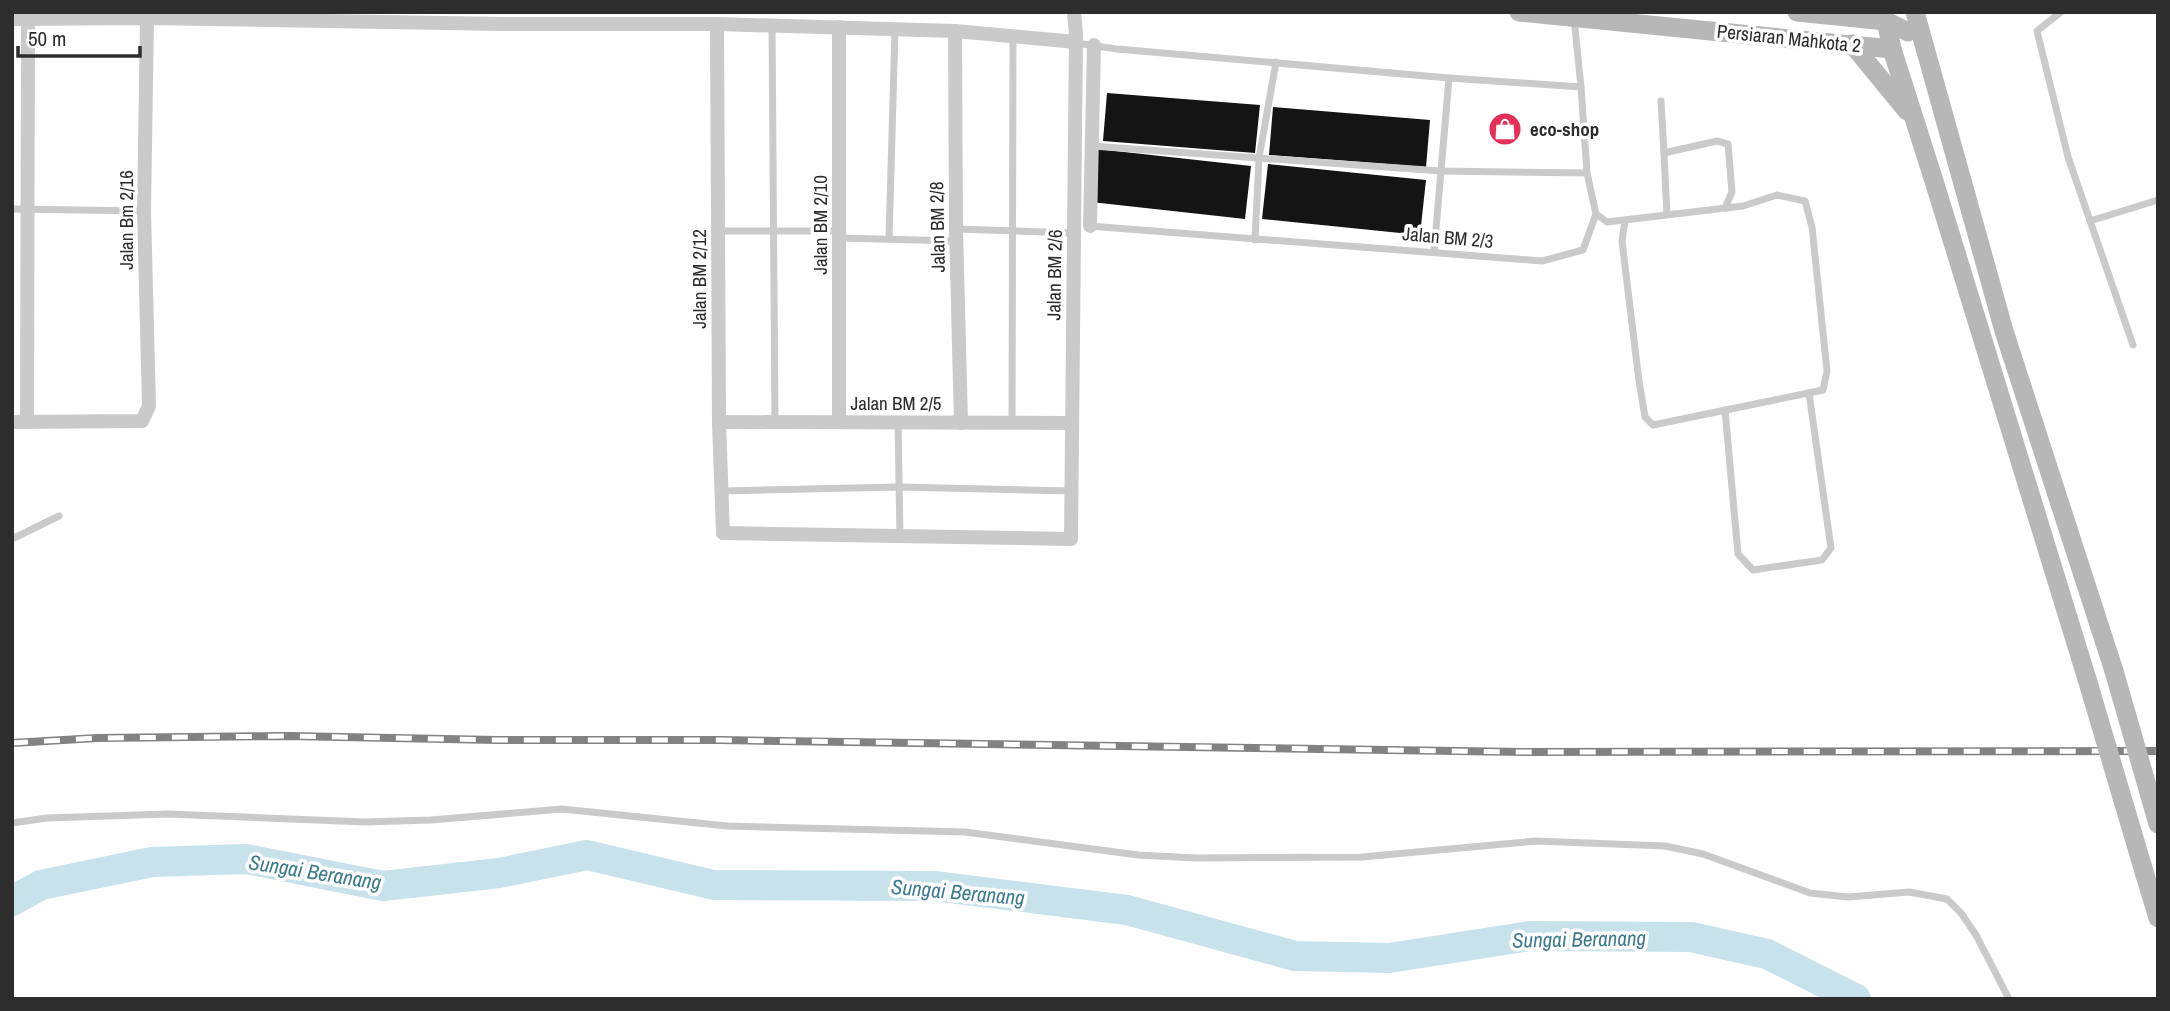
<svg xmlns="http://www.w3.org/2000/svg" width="2170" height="1011" font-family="'Archivo Narrow',sans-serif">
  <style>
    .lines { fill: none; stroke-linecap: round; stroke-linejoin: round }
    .river { stroke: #c7e2eb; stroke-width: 30 }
    .building { fill: #141414 }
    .service { stroke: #cacaca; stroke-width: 7 }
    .minor { stroke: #cacaca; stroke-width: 14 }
    .secondary { stroke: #b7b7b7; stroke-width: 19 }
    .rail-casing { stroke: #828282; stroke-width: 8 }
    .rail { stroke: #fff; stroke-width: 5; stroke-dasharray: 16; stroke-linecap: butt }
    .secondary-bridge { stroke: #b7b7b7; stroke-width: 19 }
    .labels { text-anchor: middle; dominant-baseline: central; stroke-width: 7; stroke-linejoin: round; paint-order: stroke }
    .street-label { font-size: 19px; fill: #2d2d2d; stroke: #fff }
    .poi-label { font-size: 19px; font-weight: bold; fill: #2d2d2d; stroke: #fff; text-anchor: start }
    .water-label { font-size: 21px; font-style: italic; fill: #3c7b8e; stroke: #fff }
  </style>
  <rect width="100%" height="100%" fill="#fff"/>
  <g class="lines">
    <path class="river" d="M12 901 41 885 152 862 246 859 383 886 499 873 587 855 714 885 934 886 1127 910 1295 956 1389 958 1530 936 1691 937 1767 954 1856 999"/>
  </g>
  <g class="building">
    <path d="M1107 93 1260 105 1255 153 1103 141Z"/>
    <path d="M1273 107 1430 120 1426 167 1269 155Z"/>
    <path d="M1097 149 1251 166 1245 219 1091 202Z"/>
    <path d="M1268 164 1426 180 1420 235 1262 219Z"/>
  </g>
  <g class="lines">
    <g class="service">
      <path d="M2061 12 2037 31 2068 157 2133 345"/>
      <path d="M772 26 775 422"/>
      <path d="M1076 43 1117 49 1449 78 1434 252"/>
      <path d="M1449 78 1581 87"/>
      <path d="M1661 101 1664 153"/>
      <path d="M1092 146 1441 171 1587 173"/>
      <path d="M12 209 144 211"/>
      <path d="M1596 214 1607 222 1743 206 1777 195 1805 201 1812 227 1827 371 1823 390 1653 425 1645 417 1639 381 1622 241 1625 220"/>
      <path d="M1667 215 1664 153 1717 141 1728 144 1732 192 1725 208"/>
      <path d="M2090 221 2158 200"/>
      <path d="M1089 226 1542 261 1583 250 1596 214 1587 173 1581 87 1574 18"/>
      <path d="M956 229 1073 233"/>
      <path d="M718 231H839"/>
      <path d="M839 238 956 241"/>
      <path d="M889 239 895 30"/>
      <path d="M1255 240 1259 158 1276 62"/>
      <path d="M1725 410 1738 554 1753 570 1822 560 1831 548 1809 393"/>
      <path d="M898 423 900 536"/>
      <path d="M1012 423 1013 37"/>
      <path d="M722 491 899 487 1071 491"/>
      <path d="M12 539 59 516"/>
      <path d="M12 823 47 818 168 814 365 822 431 820 562 809 727 826 965 832 1138 855 1196 858 1362 857 1536 841 1665 846 1703 854 1810 893 1848 897 1909 892 1947 899 1961 913 1976 935 2009 999"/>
    </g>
    <g class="minor">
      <path d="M12 19 147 18 502 24H717L955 31 1076 42"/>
      <path d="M717 24 719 422 723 533 1071 539 1076 34 1074 12"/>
      <path d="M839 27V422"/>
      <path d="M955 31 956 229 961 423"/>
      <path d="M1090 226 1094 45"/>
      <path d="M12 422 142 421 149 406 144 211 147 18"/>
      <path d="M27 422 28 19"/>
      <path d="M719 422 1072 423"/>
    </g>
    <g class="secondary">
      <path d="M1519 12 1892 49"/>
      <path d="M1797 12 1886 21 1908 32"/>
      <path d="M1884 12 1892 49 1934 181 2087 679"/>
      <path d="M1915 12 2004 331 2114 671"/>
      <path d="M1852 44 1907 111"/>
      <path d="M2145 875 2158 918"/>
    </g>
    <defs>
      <path id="rail" d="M12 743 97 738 289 736 497 740H720L1523 752 2158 751"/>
    </defs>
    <use href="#rail" class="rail-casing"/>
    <use href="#rail" class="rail"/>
    <g class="secondary-bridge">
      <path d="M2114 671 2158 824"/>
      <path d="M2087 679 2145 875"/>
    </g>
  </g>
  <defs>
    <symbol id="shop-disc" viewBox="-11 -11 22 22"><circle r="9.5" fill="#e43058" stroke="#fff"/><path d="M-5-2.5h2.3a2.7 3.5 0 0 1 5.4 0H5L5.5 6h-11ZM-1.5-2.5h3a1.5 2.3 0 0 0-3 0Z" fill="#fff"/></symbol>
  </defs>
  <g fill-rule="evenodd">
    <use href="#shop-disc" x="1486" y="110" width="38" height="38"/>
  </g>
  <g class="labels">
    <g class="street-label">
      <text transform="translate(1789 38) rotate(6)">Persiaran Mahkota 2</text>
      <text transform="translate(126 220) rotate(-90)">Jalan Bm 2/16</text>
      <text transform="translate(820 225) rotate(-90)">Jalan BM 2/10</text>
      <text transform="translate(937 227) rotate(-91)">Jalan BM 2/8</text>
      <text transform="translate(1448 237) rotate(5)">Jalan BM 2/3</text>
      <text transform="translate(1054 275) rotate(-89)">Jalan BM 2/6</text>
      <text transform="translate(699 279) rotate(-90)">Jalan BM 2/12</text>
      <text x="896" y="403">Jalan BM 2/5</text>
    </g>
    <g class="poi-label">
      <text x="1530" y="129">eco-shop</text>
    </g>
    <g class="water-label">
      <text transform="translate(315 872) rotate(9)">Sungai Beranang</text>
      <text transform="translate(958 892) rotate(5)">Sungai Beranang</text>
      <text transform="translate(1579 939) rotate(-1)">Sungai Beranang</text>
    </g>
  </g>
  <rect width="2170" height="1011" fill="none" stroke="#2d2d2d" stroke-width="28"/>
  <path d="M18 46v10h122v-10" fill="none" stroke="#2d2d2d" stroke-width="3.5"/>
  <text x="28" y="46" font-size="21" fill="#2d2d2d" stroke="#ffffff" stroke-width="5" paint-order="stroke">50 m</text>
</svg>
